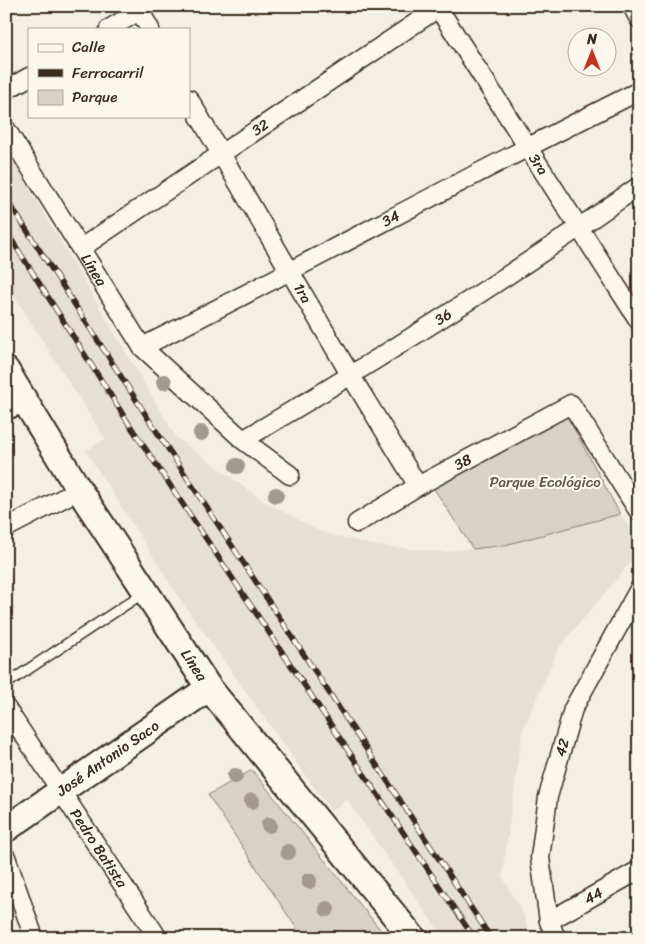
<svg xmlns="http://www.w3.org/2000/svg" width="645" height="944" font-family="Sriracha,sans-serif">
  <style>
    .built { fill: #e5dfd4 }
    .green { fill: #d8d1c6; stroke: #8a7e72 }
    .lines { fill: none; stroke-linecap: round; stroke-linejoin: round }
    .service-casing { stroke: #3b2a1e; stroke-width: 12 }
    .minor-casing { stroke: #3b2a1e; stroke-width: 21 }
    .tertiary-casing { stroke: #3b2a1e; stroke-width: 26 }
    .secondary-casing { stroke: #3b2a1e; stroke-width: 29 }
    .service { stroke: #fbf7ec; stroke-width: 9 }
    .minor { stroke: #fbf7ec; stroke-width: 18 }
    .tertiary { stroke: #fbf7ec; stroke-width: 22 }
    .secondary { stroke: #fbf7ec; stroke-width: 25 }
    .rail-casing { stroke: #3b2a1e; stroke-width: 5.5 }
    .rail { stroke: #fbf7ec; stroke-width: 4; stroke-dasharray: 11; stroke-linecap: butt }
    .tree { fill: #a39a8e }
    .labels { text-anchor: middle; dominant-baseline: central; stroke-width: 4.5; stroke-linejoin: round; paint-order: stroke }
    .street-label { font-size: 15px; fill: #3b2a1e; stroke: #fbf7ec }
    .park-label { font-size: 15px; fill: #625448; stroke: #fbf7ec }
  </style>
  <rect width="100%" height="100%" fill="#f3efe4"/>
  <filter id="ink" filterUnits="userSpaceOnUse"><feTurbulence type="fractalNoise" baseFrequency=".02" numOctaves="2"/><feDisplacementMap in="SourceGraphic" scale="10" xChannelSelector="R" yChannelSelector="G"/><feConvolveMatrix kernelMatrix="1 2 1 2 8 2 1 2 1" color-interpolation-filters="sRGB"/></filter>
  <g filter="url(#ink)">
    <path class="built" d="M6 149 176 437 262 500 321 532 372 545 444 552 505 545 620 514 639 542V552L558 649 522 733 502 876 524 916 531 938H444L347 800 331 811 180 599 86 451 105 439 6 283Z"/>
    <g class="green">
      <path d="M565 412 620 514 505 545 473 549 431 484Z"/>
      <path d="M252 770 387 938H303L208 795Z"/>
    </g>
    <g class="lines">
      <defs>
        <path id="service" d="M6 684 145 592"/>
        <g id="minor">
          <path d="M137 6 150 29"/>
          <path id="s1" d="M437 6 639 321"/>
          <path d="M632 6 639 19"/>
          <path d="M109 29 147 6"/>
          <path d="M6 90 29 77"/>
          <path id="s2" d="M189 99 351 376 418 486"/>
          <path id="s3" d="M6 129 142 347 243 440 290 475"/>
          <path id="s4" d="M81 248 441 6"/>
          <path id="s5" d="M142 347C309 263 472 174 639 91"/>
          <path id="s6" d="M243 440C378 360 511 276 639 186"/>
          <path id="s7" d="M357 523 418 486 571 404 639 512"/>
          <path d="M6 528 79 490"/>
          <path id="s8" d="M6 708 158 938"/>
          <path d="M6 857 34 938"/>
          <path id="s9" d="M549 921 639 870"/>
          <path id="s10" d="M556 938 549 921 540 858 548 797 573 709 639 589"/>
        </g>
        <path id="tertiary" d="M6 408 25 401"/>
        <g id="secondary">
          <path id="s11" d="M6 370 79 490 209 688 413 938"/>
          <path id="s12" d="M6 829 209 688"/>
        </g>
      </defs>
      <use href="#service" class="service-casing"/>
      <use href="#minor" class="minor-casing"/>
      <use href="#tertiary" class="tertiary-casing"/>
      <use href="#secondary" class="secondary-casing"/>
      <use href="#service" class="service"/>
      <use href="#minor" class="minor"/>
      <use href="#tertiary" class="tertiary"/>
      <use href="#secondary" class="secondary"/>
      <defs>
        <g id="rail">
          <path d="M6 198 151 423 491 938"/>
          <path d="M6 231 129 424 474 938"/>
        </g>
      </defs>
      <use href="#rail" class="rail-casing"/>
      <use href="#rail" class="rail"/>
    </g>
    <g class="tree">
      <circle cx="164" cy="382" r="8"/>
      <circle cx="201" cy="433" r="8"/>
      <circle cx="237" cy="466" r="8"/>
      <circle cx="276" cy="495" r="8"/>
      <circle cx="235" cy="776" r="8"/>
      <circle cx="252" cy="801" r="8"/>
      <circle cx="269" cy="825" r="8"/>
      <circle cx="288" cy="852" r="8"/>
      <circle cx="309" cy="881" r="8"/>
      <circle cx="327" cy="909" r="8"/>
    </g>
  </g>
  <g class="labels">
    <g class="street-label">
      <text stroke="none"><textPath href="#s4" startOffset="216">32</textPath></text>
      <text stroke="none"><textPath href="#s1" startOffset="188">3ra</textPath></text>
      <text stroke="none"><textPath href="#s5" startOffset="280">34</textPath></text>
      <text stroke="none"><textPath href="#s3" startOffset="166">Línea</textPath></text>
      <text stroke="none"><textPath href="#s2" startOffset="225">1ra</textPath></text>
      <text stroke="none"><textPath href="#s6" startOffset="235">36</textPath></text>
      <text stroke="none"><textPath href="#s7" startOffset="122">38</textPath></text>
      <text stroke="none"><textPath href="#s11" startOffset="350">Línea</textPath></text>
      <text stroke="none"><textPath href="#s10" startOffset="195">42</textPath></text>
      <text stroke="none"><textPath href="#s12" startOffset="124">José Antonio Saco</textPath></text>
      <text stroke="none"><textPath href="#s8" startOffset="168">Pedro Batista</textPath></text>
      <text stroke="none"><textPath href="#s9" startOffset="51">44</textPath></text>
    </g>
    <g class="park-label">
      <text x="545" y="482">Parque Ecológico</text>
    </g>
  </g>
  <rect width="645" height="944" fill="none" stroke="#fbf7ec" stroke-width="25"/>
  <rect x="12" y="12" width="620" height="919" fill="none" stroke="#3b2a1e" stroke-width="2" filter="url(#ink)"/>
  <rect x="28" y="28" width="162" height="90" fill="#fbf7ec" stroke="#aea59a"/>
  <rect x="38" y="44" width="25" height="8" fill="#fbf7ec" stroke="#aea59a"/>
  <text x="72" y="52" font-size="15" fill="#3b2a1e">Calle</text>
  <rect x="38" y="69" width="25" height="8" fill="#3b2a1e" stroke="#aea59a"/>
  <text x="72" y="78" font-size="15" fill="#3b2a1e">Ferrocarril</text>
  <rect x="38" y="90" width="25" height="15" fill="#d8d1c6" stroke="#aea59a"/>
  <text x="72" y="102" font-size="15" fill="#3b2a1e">Parque</text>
  <g transform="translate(592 52)"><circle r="24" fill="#fbf7ec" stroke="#aea59a"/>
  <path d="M0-4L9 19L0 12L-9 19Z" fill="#c8321e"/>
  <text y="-8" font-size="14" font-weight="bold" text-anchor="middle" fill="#3b2a1e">N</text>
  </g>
</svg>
